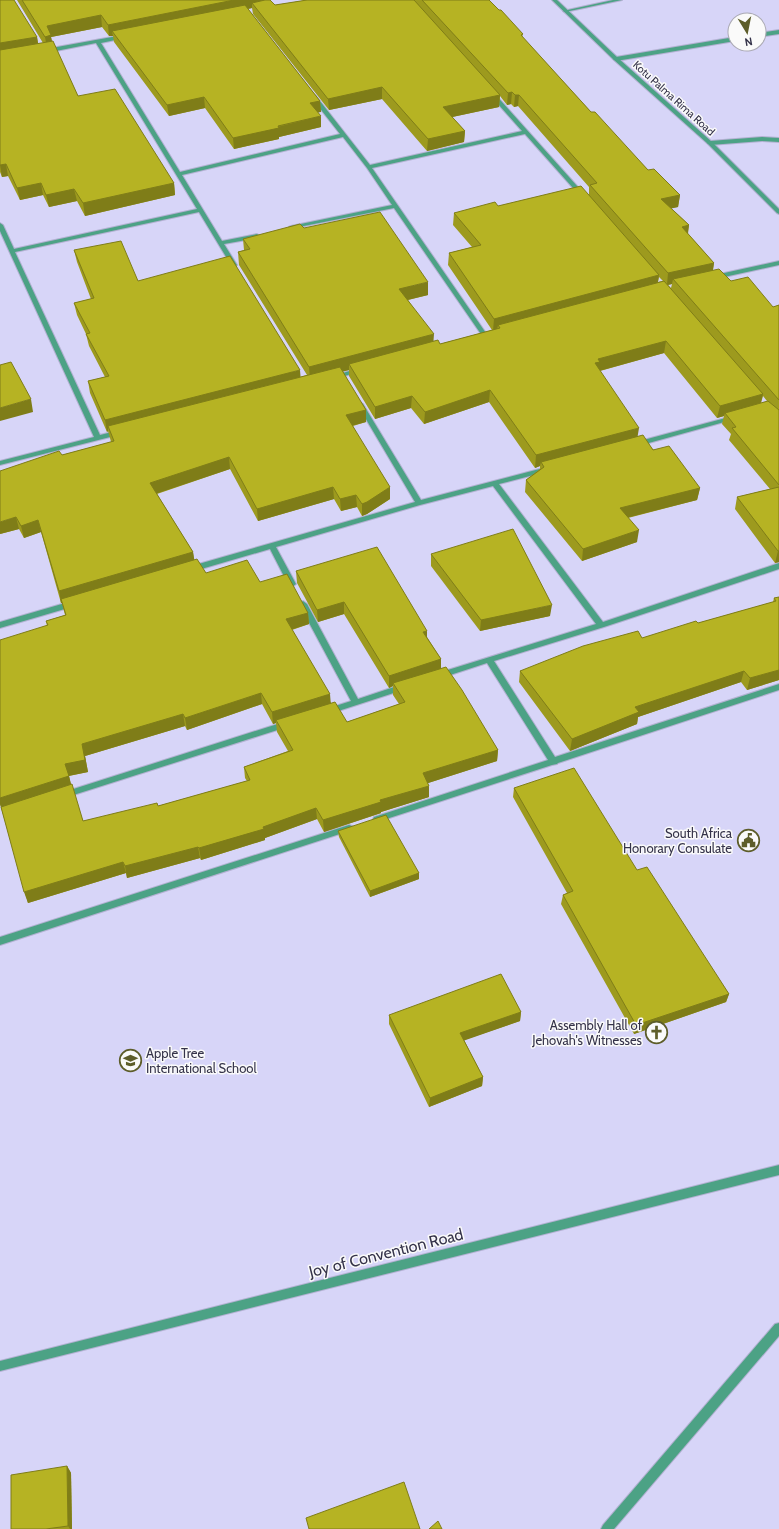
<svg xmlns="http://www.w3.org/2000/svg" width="779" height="1529" font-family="Cabin,sans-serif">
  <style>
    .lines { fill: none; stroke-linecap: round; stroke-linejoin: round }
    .service-casing { stroke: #b3b1d2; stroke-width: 2 }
    .minor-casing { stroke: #b3b1d2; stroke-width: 2 }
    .tertiary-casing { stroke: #b3b1d2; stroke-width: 2 }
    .service { fill: #4ca285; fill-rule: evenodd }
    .minor { fill: #4ca285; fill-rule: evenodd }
    .tertiary { fill: #4ca285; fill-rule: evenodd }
    .wall { fill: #9d9a1e; fill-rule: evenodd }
    .shaded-wall { fill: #7f7d18 }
    .building { fill: #b6b323; stroke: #7f7d18 }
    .labels { text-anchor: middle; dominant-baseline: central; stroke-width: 3; stroke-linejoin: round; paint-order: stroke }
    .far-street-label { font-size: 11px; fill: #35334a; stroke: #fafafa }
    .poi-label { font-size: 13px; fill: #35334a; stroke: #fafafa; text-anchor: end }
    .near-street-label { font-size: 16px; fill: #35334a; stroke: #fafafa }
  </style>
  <rect width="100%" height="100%" fill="#d7d5f8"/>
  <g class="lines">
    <defs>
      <g id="service">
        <path d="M779 30V34L759 37V33Z"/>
        <path d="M735 37V41L616 61 613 59 616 57Z"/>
      </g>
      <g id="minor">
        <path d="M613 0H622L565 12 563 11Z"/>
        <path d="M123 35 126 37 125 38 101 43 180 172 340 134 311 97 314 95 316 96 370 165 522 131 490 95V93H494L586 196 581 197 525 134 372 168 488 336 485 338 483 337 394 208 289 229V227L291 226 392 205 367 168 343 137 182 175 222 241 257 234 260 236 257 238 224 244 237 265 236 266H232L231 265 199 212 15 252 100 435 120 430 123 432 122 434 0 465V461L94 437 0 231V223L3 225 14 249 197 209 96 43 46 53 43 51 46 49Z"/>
        <path d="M762 137 779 138V142L762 141 710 145 707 143 710 141Z"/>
        <path d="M779 261V265L715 279 712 277 715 275Z"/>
        <path d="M360 368 363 370 362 371 334 379 331 377 332 376Z"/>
        <path d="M360 402 363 404 421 500 547 467H549V471L499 484 603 622 779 563V569L604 627 494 661 555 757 779 684V690L558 763 557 764 552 765 377 822 374 821 373 819 374 817 548 760 487 663 441 678 437 675 438 673 596 624 493 486 420 505 276 547 296 584 292 587 288 584 270 549 191 572 188 571 187 569 188 567 415 502 357 404Z"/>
        <path d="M733 416 735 417V419L638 446 635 444 636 442Z"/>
        <path d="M72 601 75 602 76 604 75 606 0 628V622Z"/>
        <path d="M303 601 307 604 358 699 403 684 406 685 407 687 406 689 329 714 326 713 325 711 326 709 351 701 299 604Z"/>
        <path d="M287 721 290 722 291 724 290 726 64 798 61 797 60 795 61 793 64 792Z"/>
        <path d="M349 825 352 826 353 828 352 830 0 945V937Z"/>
        <path d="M779 1165V1175L0 1371V1361Z"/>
        <path d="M779 1323V1336L614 1529H601L603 1525 775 1324Z"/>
      </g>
      <path id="tertiary" d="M552 0H557L618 58 712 142 779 209V214L777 213 708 144 614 60Z"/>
    </defs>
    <use href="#service" class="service-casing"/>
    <use href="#minor" class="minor-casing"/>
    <use href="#tertiary" class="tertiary-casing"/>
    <use href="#service" class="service"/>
    <use href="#minor" class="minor"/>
    <use href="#tertiary" class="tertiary"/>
  </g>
  <g class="wall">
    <path d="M0 0 37 37 38 44 43 43 17 0H270L275 5 307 0H489L523 34 522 37 591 112 648 170 680 195 678 207 671 208 689 225 688 234 714 263 713 270 773 307 779 305V562L775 563 735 509 737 497 770 489 729 440 731 434 722 424 724 416 717 418 664 353 600 371 637 436 700 488 697 500 628 518 637 542 582 561 525 492 526 480 540 469V466L535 468 489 402 424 424 411 408 375 419 349 376V370L343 371 366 422 353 426 390 499 367 514 362 516 357 507 341 511 334 499 258 521 230 469 157 494 193 552 194 560 206 573 260 582 308 613 309 624 292 630 331 703 347 722 399 704 393 695V686L389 688 344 614 318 622 297 583 296 571 427 637 441 659V668L498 750 497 761 428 783 429 797 381 812V813L324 832 317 819 265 838V840L201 860 200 858 127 878 126 873 28 903 0 804 47 626 46 621 65 615 62 603H61L41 532 24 538 19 529 0 534 62 455 111 442 110 438 108 431 107 432 90 393 88 381 105 377 89 346 86 334 77 315 74 303 91 299 77 262 74 250 138 281 300 377 307 375 239 265 238 252 244 250 243 239 304 228 428 295 408 300 434 342 440 344 492 330 448 265 449 253 472 247 453 225 454 213 498 206 589 195V187L518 106 514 107 511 104 507 105 500 96 499 107 452 117 465 131 464 142 427 151 382 99 329 110 253 14 252 8 248 9 320 101 321 112H318L321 127 279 137V139L234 149 205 108 169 116 114 42 113 36H109L102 27 51 37 52 41 78 96 174 183 175 195 85 216 77 201 49 207 43 195 20 200 8 176 2 177 0 172ZM659 277 663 281 658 282ZM672 284 671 288 668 285ZM763 396 767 401 761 403ZM262 704 273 724 276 723 277 732 288 751 244 767 245 778 247 781 158 806 83 821 71 785 69 776 88 772 85 756 185 726 187 730Z"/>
    <path d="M431 554 550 616 480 631 431 566Z"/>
    <path d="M779 597V680L747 690 741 682 638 717 637 724 570 751 519 682 520 671 698 623 773 602 774 598Z"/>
    <path d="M514 788 637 870 729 994 726 1002 634 1034 561 904 563 895 567 893 513 797Z"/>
    <path d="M338 831 419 873V879L370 897 339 837Z"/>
    <path d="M521 1012 520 1021 464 1040 483 1077 482 1086 429 1107 389 1024V1015Z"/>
    <path d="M67 1466 71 1473 72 1529H11Z"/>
  </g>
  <g class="shaded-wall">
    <path d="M234 0H266L252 3V8L115 35 112 31 113 36H109L108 25Z"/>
    <path d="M101 15 102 27 51 37 53 47 47 48 45 37 47 26Z"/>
    <path d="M37 37 39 49 0 55V43Z"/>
    <path d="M382 87V99L329 110 328 99Z"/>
    <path d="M512 92 511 104 507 105 508 93Z"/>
    <path d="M500 95 499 107 443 119V107Z"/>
    <path d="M515 95H519L518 106 514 107Z"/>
    <path d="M204 97 205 108 169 116 167 105Z"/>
    <path d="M320 101 321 112 310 114V103Z"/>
    <path d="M321 116V127L279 137V139L234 149 233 138Z"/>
    <path d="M465 131 464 142 427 151 428 139Z"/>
    <path d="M6 164 8 176 2 177 0 165Z"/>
    <path d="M41 183 43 195 20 200 17 188Z"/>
    <path d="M174 183 175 195 85 216 83 203Z"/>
    <path d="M74 189 77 201 49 207 46 195Z"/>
    <path d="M680 195 678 207 660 211 661 199Z"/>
    <path d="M689 225 687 237 682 227Z"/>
    <path d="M714 263 712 275 673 279 672 284 667 285 668 273Z"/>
    <path d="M659 275 657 287 500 328 498 325 497 330 493 331 494 319Z"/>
    <path d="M428 282V295L399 302V289Z"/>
    <path d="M434 334 433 347 349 364V370L310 380 309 367Z"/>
    <path d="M666 341 664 353 599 371 595 363 598 359Z"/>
    <path d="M300 370 301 382 108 426V431L107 432 105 420Z"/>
    <path d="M490 390 489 402 424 424 425 412Z"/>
    <path d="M763 394 760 406 725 413 724 416 717 418 720 406Z"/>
    <path d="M412 396 411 408 375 419V407Z"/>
    <path d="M31 399 33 412 0 421V408Z"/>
    <path d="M366 410V422L347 427 346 415Z"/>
    <path d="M639 428 637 440 541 462 540 466 535 468 536 455Z"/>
    <path d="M229 457 230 469 152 495 150 483Z"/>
    <path d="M333 487 334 499 258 521 257 509Z"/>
    <path d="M390 487V499L367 514 362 516V504Z"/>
    <path d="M700 488 697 500 618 520 620 508Z"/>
    <path d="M356 495 357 507 341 511 340 499Z"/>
    <path d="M16 517 19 529 0 534V522Z"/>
    <path d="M38 520 41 532 24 538 21 526Z"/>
    <path d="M639 530 637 542 582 561 583 549Z"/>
    <path d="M778 551H779V562L775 563Z"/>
    <path d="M193 552 195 564 61 603 59 591Z"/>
    <path d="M344 602V614L318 622 317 610Z"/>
    <path d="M552 605 550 616 480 631 481 620Z"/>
    <path d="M308 613 309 624 287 631 286 619Z"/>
    <path d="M427 631V643L423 632Z"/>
    <path d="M441 659V671L393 683V686L389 688V676Z"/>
    <path d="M779 670V680L747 690 750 678Z"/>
    <path d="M744 671 741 682 638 717 637 724 570 751 572 739 635 707Z"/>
    <path d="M261 693 262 704 187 730 185 718Z"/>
    <path d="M330 694 331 706 276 720V723L273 724 272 712Z"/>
    <path d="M183 714 185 726 85 756 88 772 68 776 65 764 82 744Z"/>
    <path d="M498 750 497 761 422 785 423 773Z"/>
    <path d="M69 776 72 788 2 810 0 804V798Z"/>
    <path d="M429 786V797L381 812V813L324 832 323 820 380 800Z"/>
    <path d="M316 808 317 819 265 838V840L201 860 199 848Z"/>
    <path d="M198 847 200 858 127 878 125 866Z"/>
    <path d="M123 862 126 873 28 903 24 892Z"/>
    <path d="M419 873V879L370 897V891Z"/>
    <path d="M729 994 726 1002 634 1034 636 1025Z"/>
    <path d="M521 1012 520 1021 460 1042V1033Z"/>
    <path d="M483 1077 482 1086 429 1107 430 1098Z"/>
    <path d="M67 1466 71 1473 72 1529H70L68 1526Z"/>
  </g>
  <g class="building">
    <path d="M0 0H14L37 37 0 43Z"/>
    <path d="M22 0H234L108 25 101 15 47 26 51 35 45 37Z"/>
    <path d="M265 0H270L275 5 307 0H414L500 95 443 107 465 131 428 139 382 87 328 99 252 3Z"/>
    <path d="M422 0H489L499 10H501L523 34 521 35 591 112H595L648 170 654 169 680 195 661 199 689 225 682 227 714 263 668 273 590 185 597 183 519 95H515L512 92 508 93Z"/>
    <path d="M245 5 320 101 310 103 321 116 278 126 279 128 233 138 204 97 167 105 112 31Z"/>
    <path d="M53 41 78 96 115 89 174 183 83 203 74 189 46 195 41 183 17 188 6 164 0 165V50Z"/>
    <path d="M581 186 659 275 494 319 449 253 481 245 454 213 495 202 498 206Z"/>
    <path d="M380 212 428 282 399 289 434 334 309 367 238 252 250 249 243 239 300 224 304 228Z"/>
    <path d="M121 241 138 281 230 256 300 370 105 420 88 381 109 376 86 334 90 333 74 303 94 298 74 250Z"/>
    <path d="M719 269 731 281 748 277 773 307 779 305V400L673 279Z"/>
    <path d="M664 281 763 394 720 406 666 341 598 359 600 362 595 363 639 428 536 455 490 390 425 412 412 396 375 407 349 364 438 340 440 344 500 328 498 325Z"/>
    <path d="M11 362 31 399 0 408V365Z"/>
    <path d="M340 367 366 410 346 415 390 487 367 502 362 504 356 495 340 499 333 487 257 509 229 457 150 483 193 552 59 591 38 520 21 526 16 517 0 522V471L59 451 62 455 114 441 108 426Z"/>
    <path d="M768 401 779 410V485L732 428 736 427 725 413Z"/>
    <path d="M643 435 653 450 669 446 700 488 620 508 639 530 583 549 526 480 544 467 541 462Z"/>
    <path d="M779 487V551H778L737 497Z"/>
    <path d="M513 529 552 605 481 620 431 554Z"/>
    <path d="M377 547 427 631 423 632 441 659 389 676 344 602 317 610 296 571Z"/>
    <path d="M197 559 206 573 247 560 260 582 287 574 308 613 286 619 330 694 272 712 261 693 185 718 183 714 82 744 85 760 65 764 69 776 0 798V640L48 625 46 621 66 615 61 599Z"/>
    <path d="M779 597V670L750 678 744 671 635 707 639 712 572 739 520 671 583 646 638 631 642 638 696 621 698 623 776 601 774 598Z"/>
    <path d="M446 667 462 690 498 750 423 773 429 786 380 800 381 802 323 820 316 808 263 827 264 829 199 848 198 847 125 866 123 862 24 892 1 807 72 784 83 821 157 803 158 806 250 780 244 767 293 750 276 720 335 702 347 722 405 702 393 683Z"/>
    <path d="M574 768 637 870 647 867 729 994 636 1025 563 895 573 891 514 788Z"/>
    <path d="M386 815 419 873 370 891 338 831Z"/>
    <path d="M501 974 521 1012 460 1033 483 1077 430 1098 389 1015Z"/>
    <path d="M67 1466 68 1526 46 1529H11V1475Z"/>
    <path d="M404 1482 420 1529H309L306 1518Z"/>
    <path d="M438 1521 442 1529H429Z"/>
  </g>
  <defs>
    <symbol id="civic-ring" viewBox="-11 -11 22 22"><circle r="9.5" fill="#fafafa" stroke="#5d5d2a" stroke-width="1.5"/><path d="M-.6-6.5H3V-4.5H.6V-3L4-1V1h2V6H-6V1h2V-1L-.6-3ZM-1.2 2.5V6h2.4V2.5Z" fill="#5d5d2a"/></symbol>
    <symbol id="church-ring" viewBox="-11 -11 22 22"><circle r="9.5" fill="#fafafa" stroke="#5d5d2a" stroke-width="1.5"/><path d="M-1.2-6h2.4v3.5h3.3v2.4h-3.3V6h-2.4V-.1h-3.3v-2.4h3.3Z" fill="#5d5d2a"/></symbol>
    <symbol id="school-ring" viewBox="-11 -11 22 22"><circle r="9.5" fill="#fafafa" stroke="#5d5d2a" stroke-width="1.5"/><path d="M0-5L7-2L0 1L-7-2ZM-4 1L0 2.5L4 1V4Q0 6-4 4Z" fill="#5d5d2a"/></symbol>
  </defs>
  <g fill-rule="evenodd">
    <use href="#civic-ring" x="736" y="828" width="25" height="25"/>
    <use href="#church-ring" x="644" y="1020" width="25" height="25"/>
    <use href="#school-ring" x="118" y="1048" width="25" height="25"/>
  </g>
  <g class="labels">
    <g class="far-street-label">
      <text transform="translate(674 98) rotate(42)">Kotu Palma Rima Road</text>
    </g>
    <g class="poi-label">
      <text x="732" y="833">South Africa<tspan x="732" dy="15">Honorary Consulate</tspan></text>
      <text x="642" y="1025">Assembly Hall of<tspan x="642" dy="15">Jehovah's Witnesses</tspan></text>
      <text x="146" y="1053" text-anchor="start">Apple Tree<tspan x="146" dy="15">International School</tspan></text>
    </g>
    <g class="near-street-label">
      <text transform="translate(386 1253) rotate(-14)">Joy of Convention Road</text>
    </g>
  </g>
  <g transform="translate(747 32) rotate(170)"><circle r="19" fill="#fafafa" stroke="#abaab4"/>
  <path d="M0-3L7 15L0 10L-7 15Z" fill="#5d5d2a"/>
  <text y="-6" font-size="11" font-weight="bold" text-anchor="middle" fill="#35334a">N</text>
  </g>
</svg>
